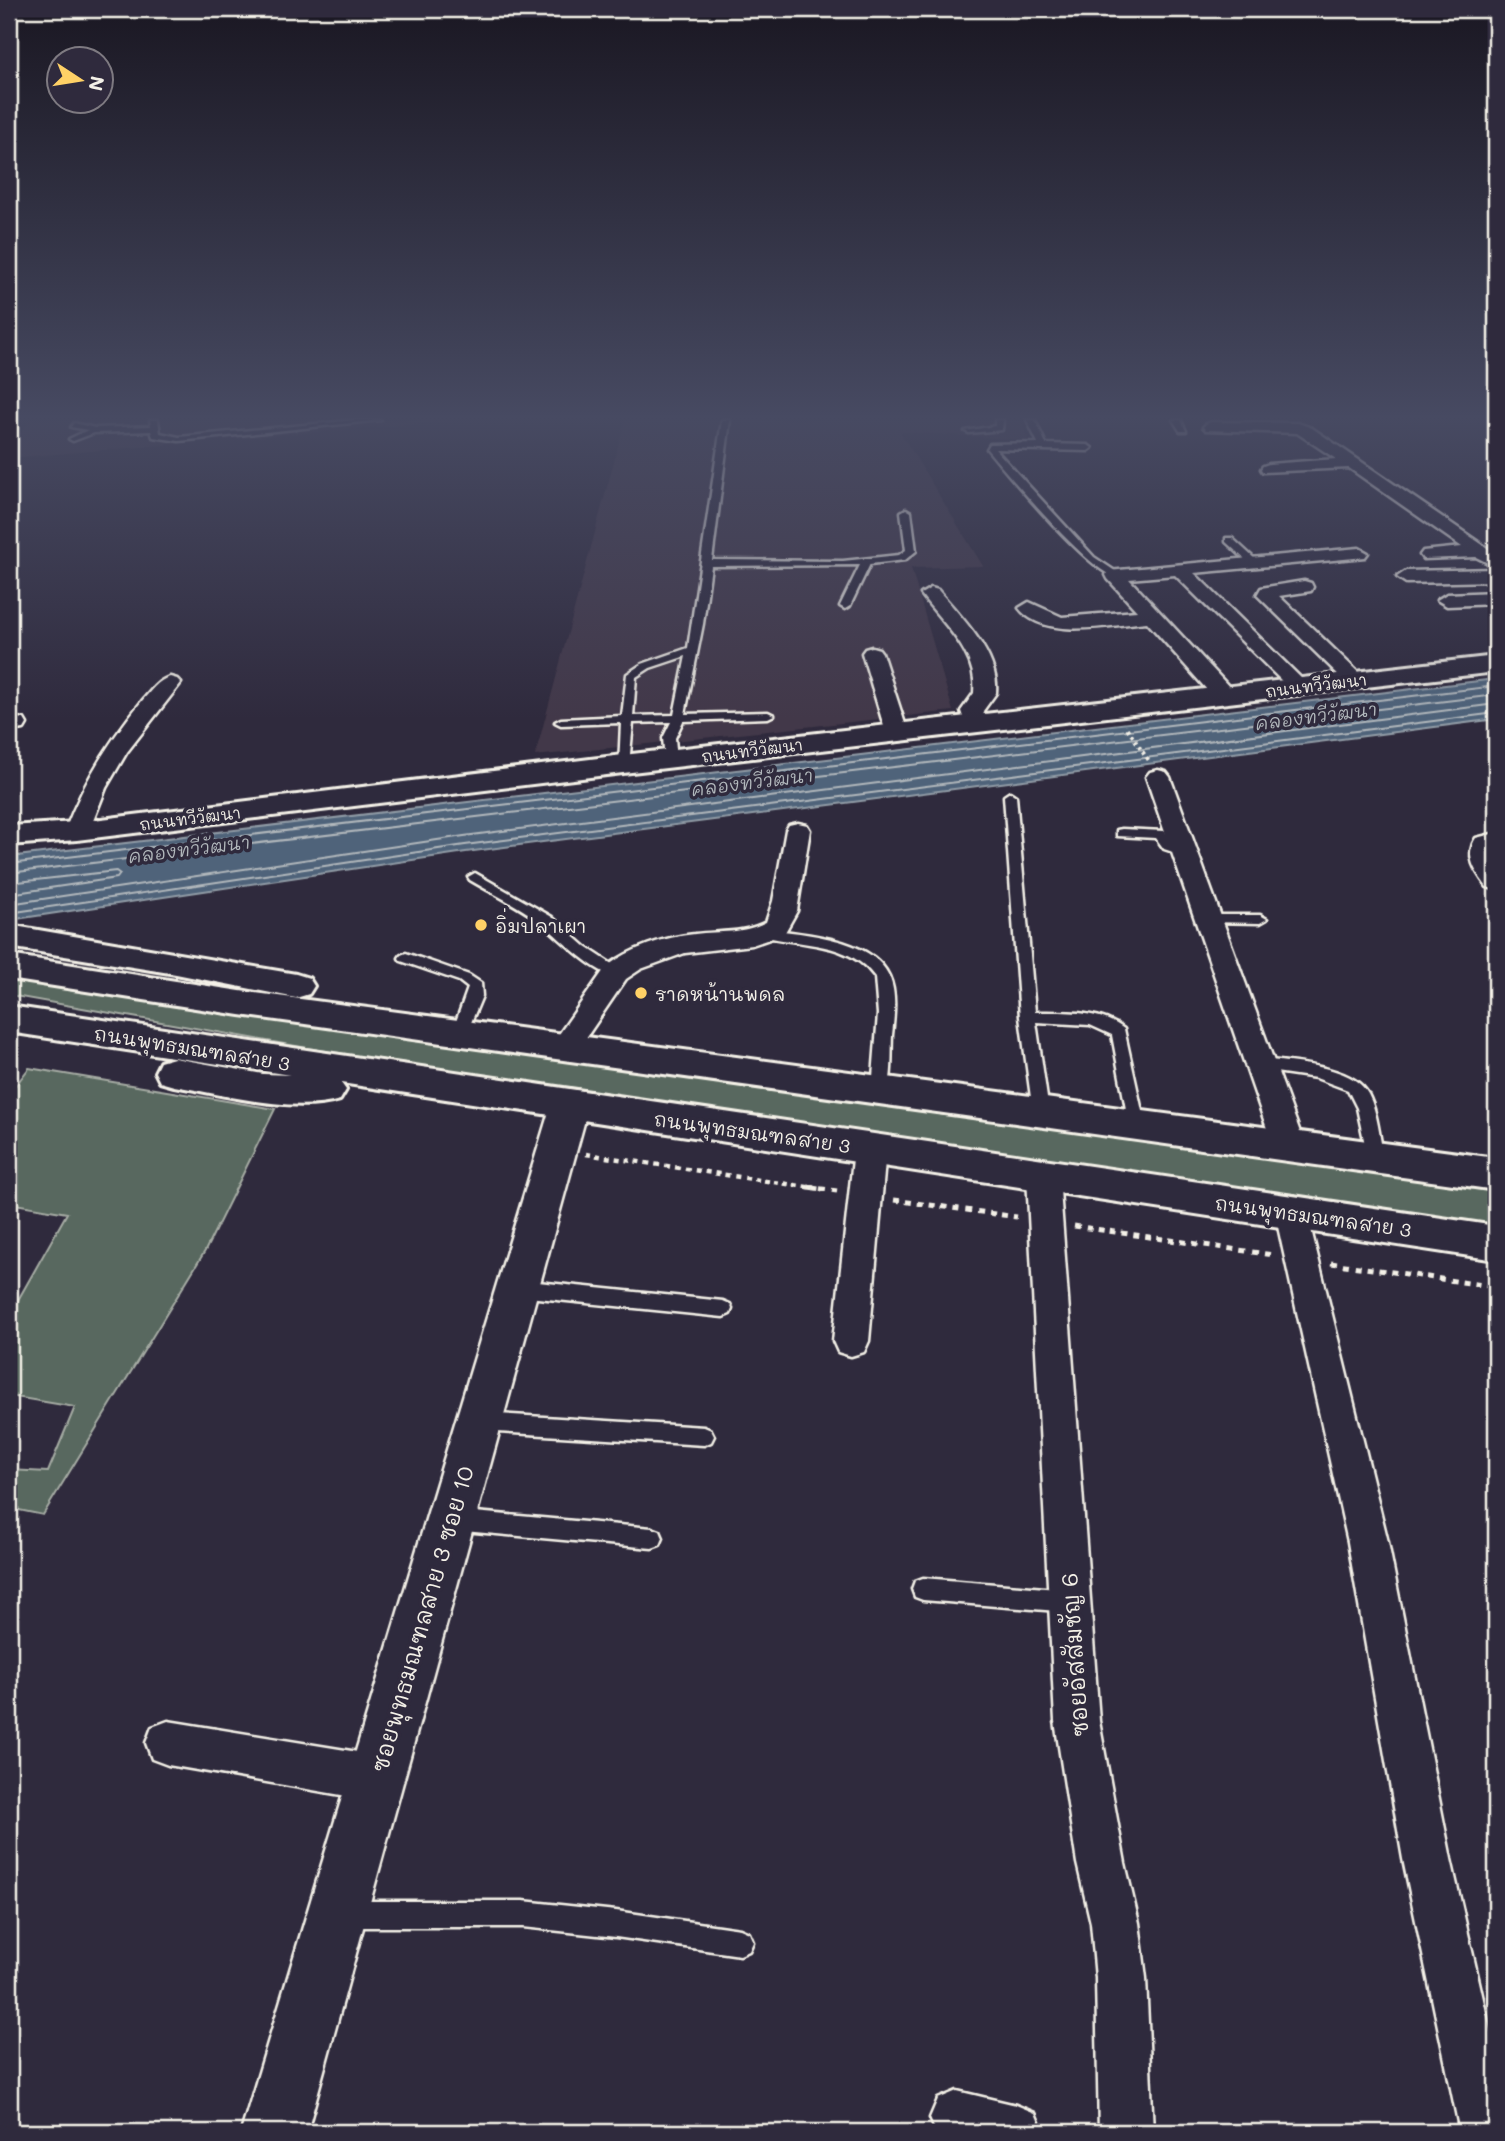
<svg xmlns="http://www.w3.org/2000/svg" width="1505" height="2141" font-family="Mali,'Playpen Sans Thai',sans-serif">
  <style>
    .built { fill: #423848 }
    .green { fill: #58685f; stroke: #a6aca4; stroke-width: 2 }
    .water { fill: #4f637a; stroke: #919ca6; stroke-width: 2 }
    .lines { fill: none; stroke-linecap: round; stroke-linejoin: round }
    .shore { stroke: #b2b8bc; stroke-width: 2 }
    .service-casing { stroke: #f4f1e8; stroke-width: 5 }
    .minor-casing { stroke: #f4f1e8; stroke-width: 5 }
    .tertiary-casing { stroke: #f4f1e8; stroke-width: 5 }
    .secondary-casing { stroke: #f4f1e8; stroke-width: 6 }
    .path-far2 { stroke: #f4f1e8; stroke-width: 3.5; stroke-dasharray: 3.5 3.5; stroke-linecap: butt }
    .path-far1 { stroke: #f4f1e8; stroke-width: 4.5; stroke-dasharray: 5 5; stroke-linecap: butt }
    .path { stroke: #f4f1e8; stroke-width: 5; stroke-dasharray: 6 6; stroke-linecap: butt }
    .service { fill: #2f2a3d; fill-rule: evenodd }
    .minor { fill: #2f2a3d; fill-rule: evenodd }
    .tertiary { fill: #2f2a3d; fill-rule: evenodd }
    .secondary { fill: #2f2a3d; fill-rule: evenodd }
    .poi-dot { fill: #ffd166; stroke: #2f2a3d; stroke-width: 2.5 }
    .labels { text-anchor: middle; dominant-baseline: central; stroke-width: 7; stroke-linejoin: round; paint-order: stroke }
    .far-street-label { font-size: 16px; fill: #f4f1e8; stroke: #2f2a3d }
    .far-water-label { font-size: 18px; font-style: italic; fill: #b2b8bc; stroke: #2f2a3d }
    .poi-label { font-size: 19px; fill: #f4f1e8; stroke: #2f2a3d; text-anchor: start }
    .street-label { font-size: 19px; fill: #f4f1e8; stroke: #2f2a3d }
    .near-street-label { font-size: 23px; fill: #f4f1e8; stroke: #2f2a3d }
  </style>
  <rect width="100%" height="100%" fill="#2f2a3d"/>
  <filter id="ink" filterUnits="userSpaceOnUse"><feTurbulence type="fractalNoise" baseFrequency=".0143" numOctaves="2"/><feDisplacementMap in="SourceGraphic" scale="14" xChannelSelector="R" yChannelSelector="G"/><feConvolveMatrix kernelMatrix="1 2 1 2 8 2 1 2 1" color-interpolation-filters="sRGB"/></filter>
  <g filter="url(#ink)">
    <g class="built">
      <path d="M31 420H460L9 458V446Z"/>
      <path d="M625 420H1021L1028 440 900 432 983 566 911 568 953 711 535 756Z"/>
    </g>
    <g class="green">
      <path d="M9 976 277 1021 835 1094 1496 1191V1227L857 1133 307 1048 9 995Z"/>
      <path d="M29 1068 275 1109 205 1251 43 1515 9 1508V1470L48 1472 75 1407 9 1396V1316L67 1213 9 1203V1094Z"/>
    </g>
    <path class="water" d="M1496 679V719L466 852 9 920V857Z"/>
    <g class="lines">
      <g class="shore">
        <path d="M9 864 1496 686"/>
        <path d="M9 873 1496 695"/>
        <path d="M9 883 116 871 120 874 117 878 9 894"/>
        <path d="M9 904 464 836 1496 704"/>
        <path d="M9 913 465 845 1496 713"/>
      </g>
      <defs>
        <g id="service">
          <path d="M150 420H158L160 433 179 437 356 420H381L179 441 153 437 151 431 94 433 73 441 69 439 88 430 71 427 74 423 95 428 151 426Z"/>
          <path d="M722 420H730L712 560 843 561 899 555 906 550 901 512 906 509 911 512 916 551 905 560 870 564 850 606 845 609 840 606 860 565 711 566 703 624 685 714 768 712 774 715 768 718 683 721 675 738 677 760 671 764 665 760 663 738 671 722 633 723 629 764 623 768 619 767 621 723 561 725 555 722 561 719 622 716 627 674 642 664 688 648ZM686 656 674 715 633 716 636 677 650 668Z"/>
          <path d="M995 420H1003L1002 430 969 433 965 431 995 426Z"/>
          <path d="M1027 420H1035L1046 444 1088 445 1092 448 1088 451 995 449 1094 557 1118 573V577C1095 579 1005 471 987 449L990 444 1038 443Z"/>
          <path d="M1173 420H1181L1186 431H1180Z"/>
          <path d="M1226 538H1232L1256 560V564H1250L1226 542Z"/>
          <path d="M1010 792 1016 796 1035 1012C1065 1012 1100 1010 1124 1029L1145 1125 1143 1129H1131L1129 1125 1112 1035 1090 1025 1036 1022 1049 1112 1047 1116H1035L1033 1112 1020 1017 1004 796Z"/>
          <path d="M1122 829 1164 831 1174 843 1192 852 1185 856 1164 849 1156 838 1117 836V830Z"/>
          <path d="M475 873 552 917 586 947 621 970 623 973 621 976C602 981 560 938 545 926 524 908 495 895 470 880L468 877Z"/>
          <path d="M1210 915H1260L1267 919 1260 923 1205 922 1203 919Z"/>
          <path d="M768 929C804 934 872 938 889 976 897 993 894 1017 892 1035 891 1053 893 1079 886 1094L880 1096 872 1090 878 1014 875 977C849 941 802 946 763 936L761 933 763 930Z"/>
          <path d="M406 953 469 975 481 983 482 996 465 1037H455L452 1033 468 988 459 981 401 961 399 958 401 955Z"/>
          <path d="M1262 1059C1291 1063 1353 1065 1368 1094 1378 1113 1379 1137 1384 1158L1382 1162H1370L1368 1158 1357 1108 1348 1090 1316 1078 1256 1069 1254 1065Z"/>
          <path d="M518 1280 723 1301 730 1304 732 1309 730 1314 723 1317 518 1296 512 1293 509 1288 512 1283Z"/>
          <path d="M481 1413 704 1427 711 1430 714 1436 711 1442 704 1445 481 1431 474 1428 471 1422 474 1416Z"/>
          <path d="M453 1510 652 1528 660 1531 663 1538 660 1545 652 1548 453 1530 446 1527 442 1520 446 1513Z"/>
          <path d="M923 1578 1070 1590 1078 1593 1081 1601 1078 1609 1070 1612 923 1600 915 1597 912 1589 915 1581Z"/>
          <path d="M346 1901H523L616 1911 740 1929 749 1933 753 1942 749 1951 740 1955 616 1937 523 1927H346L337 1923 333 1914 337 1905Z"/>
        </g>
        <g id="minor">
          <path d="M1211 422 1298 423 1312 428 1496 554V567L1476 557 1423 559 1420 555 1423 551 1462 547 1349 468 1263 472 1261 469 1263 466 1269 464 1336 459 1297 433 1206 430 1203 427 1206 424Z"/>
          <path d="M1359 548 1368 553 1365 557 1194 573 1306 683 1310 687 1306 691H1292L1175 575 1129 579 1232 690 1235 695 1232 700H1216L1147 622C1111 625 1044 641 1019 608L1029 602 1062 617 1137 611 1108 579 1106 575 1108 571Z"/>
          <path d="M1496 569V581L1406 583 1397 577 1406 571Z"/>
          <path d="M1304 581 1311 583 1313 587 1311 591 1279 596 1362 676 1365 680 1362 684H1348L1257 595 1261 588Z"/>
          <path d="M931 588 938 590C961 617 1000 655 996 693L983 711 986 724 983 729H967L961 711 974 693C979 654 942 623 921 594Z"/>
          <path d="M1496 592V604L1447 606 1437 600 1447 594Z"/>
          <path d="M872 647 879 649 882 653 908 733 905 738H889L886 733 862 653 865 649Z"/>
          <path d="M170 677 177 679 181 683 127 752 106 788 89 831 86 836 77 838 68 836 65 831C83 783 109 741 142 701 150 692 158 680 170 677Z"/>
          <path d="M9 717 24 719 27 724 24 729 9 731Z"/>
          <path d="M1158 770 1166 772 1170 777 1305 1146 1300 1154 1289 1158 1278 1154 1273 1146 1146 777 1150 772Z"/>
          <path d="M798 823 807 825 810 830 797 911 784 934 752 945 685 953 641 969 626 979 575 1054 565 1057 555 1054 550 1047 555 1040 606 967C631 948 664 937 695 934 719 931 744 934 766 922L773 901 786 830 789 825Z"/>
          <path d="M1496 833V890L1487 887C1476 872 1464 856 1476 838Z"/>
          <path d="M870 1138 881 1142 886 1150 869 1341 864 1352 851 1356 838 1352 833 1341 854 1150 859 1142Z"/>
          <path d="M1043 1164 1054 1167 1059 1176 1099 1721 1125 1863 1139 1923 1146 1978 1153 2132H1099L1096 1978 1091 1923 1077 1863 1055 1721 1027 1176 1032 1167Z"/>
          <path d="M1291 1200 1303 1204 1307 1213 1388 1542 1451 1859 1496 2056V2132H1460L1403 1859 1348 1542 1275 1213 1279 1204Z"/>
          <path d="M168 1721 376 1755 392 1762 399 1778 392 1794 376 1801 168 1765 152 1759 146 1743 152 1727Z"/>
          <path d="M957 2091 1016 2105 1035 2113 1043 2132H936L930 2118 938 2099Z"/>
        </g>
        <path id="tertiary" d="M570 1091 583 1095 589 1105 307 2132H241L551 1105 557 1095Z"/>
        <g id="secondary">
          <path d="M1496 656V672L623 773 77 840 9 845V826L77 822 623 755Z"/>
          <path d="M9 925 296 974 309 978 314 986 309 994 296 998 176 974 9 947Z"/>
          <path d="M9 955 240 991 1496 1158V1190L240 1015 9 979Z"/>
          <path d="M9 1006 1496 1226V1260L341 1083 346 1090 340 1100C293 1114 221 1094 174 1086L160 1082 155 1072 160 1062 174 1058 263 1074 290 1075 9 1032Z"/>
        </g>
      </defs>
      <use href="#service" class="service-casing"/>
      <use href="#minor" class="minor-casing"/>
      <use href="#tertiary" class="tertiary-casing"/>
      <use href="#secondary" class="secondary-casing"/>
      <path class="path-far2" d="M1127 728 1149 761"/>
      <path class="path-far1" d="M586 1154 820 1189"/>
      <g class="path">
        <path d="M808 1187 837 1191"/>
        <path d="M894 1200 1017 1217"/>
        <path d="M1074 1226 1273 1255"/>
        <path d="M1331 1263 1496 1287"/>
      </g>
      <use href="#service" class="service"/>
      <use href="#minor" class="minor"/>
      <use href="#tertiary" class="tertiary"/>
      <use href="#secondary" class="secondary"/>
    </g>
  </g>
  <linearGradient id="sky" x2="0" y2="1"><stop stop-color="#1a1722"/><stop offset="0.58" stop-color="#474a62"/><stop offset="1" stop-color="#474a62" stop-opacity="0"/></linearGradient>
  <rect width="1505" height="719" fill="url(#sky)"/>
  <g class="poi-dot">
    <circle cx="481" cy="925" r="7"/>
    <circle cx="641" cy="993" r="7"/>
  </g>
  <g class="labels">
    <g class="far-street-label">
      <text transform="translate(1316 685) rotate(-7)">ถนนทวีวัฒนา</text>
      <text transform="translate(752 750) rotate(-7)">ถนนทวีวัฒนา</text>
      <text transform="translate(190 818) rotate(-7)">ถนนทวีวัฒนา</text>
    </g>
    <g class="far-water-label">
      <text transform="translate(1316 716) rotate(-7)">คลองทวีวัฒนา</text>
      <text transform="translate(752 782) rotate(-7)">คลองทวีวัฒนา</text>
      <text transform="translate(189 849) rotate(-7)">คลองทวีวัฒนา</text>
    </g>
    <g class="poi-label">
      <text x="495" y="925">อิ่มปลาเผา</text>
      <text x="655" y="993">ราดหน้านพดล</text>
    </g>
    <g class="street-label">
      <text transform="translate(192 1048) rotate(9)">ถนนพุทธมณฑลสาย 3</text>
      <text transform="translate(752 1132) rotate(8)">ถนนพุทธมณฑลสาย 3</text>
      <text transform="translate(1313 1216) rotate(8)">ถนนพุทธมณฑลสาย 3</text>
    </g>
    <g class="near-street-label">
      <text transform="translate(422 1619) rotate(-74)">ซอยพุทธมณฑลสาย 3 ซอย 10</text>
      <text transform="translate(1074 1655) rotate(-94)">ซอยอัสสัมชัญ 6</text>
    </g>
  </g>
  <rect width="1505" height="2141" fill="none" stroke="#2f2a3d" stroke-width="35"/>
  <rect x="18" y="18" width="1470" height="2106" fill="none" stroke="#f4f1e8" stroke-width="2.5" filter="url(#ink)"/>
  <g transform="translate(80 80) rotate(102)"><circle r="33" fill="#2f2a3d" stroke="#7e7a81" stroke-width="2"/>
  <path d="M0-5L12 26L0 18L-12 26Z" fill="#ffd166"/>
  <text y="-10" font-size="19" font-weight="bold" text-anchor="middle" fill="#f4f1e8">N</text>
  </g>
</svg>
